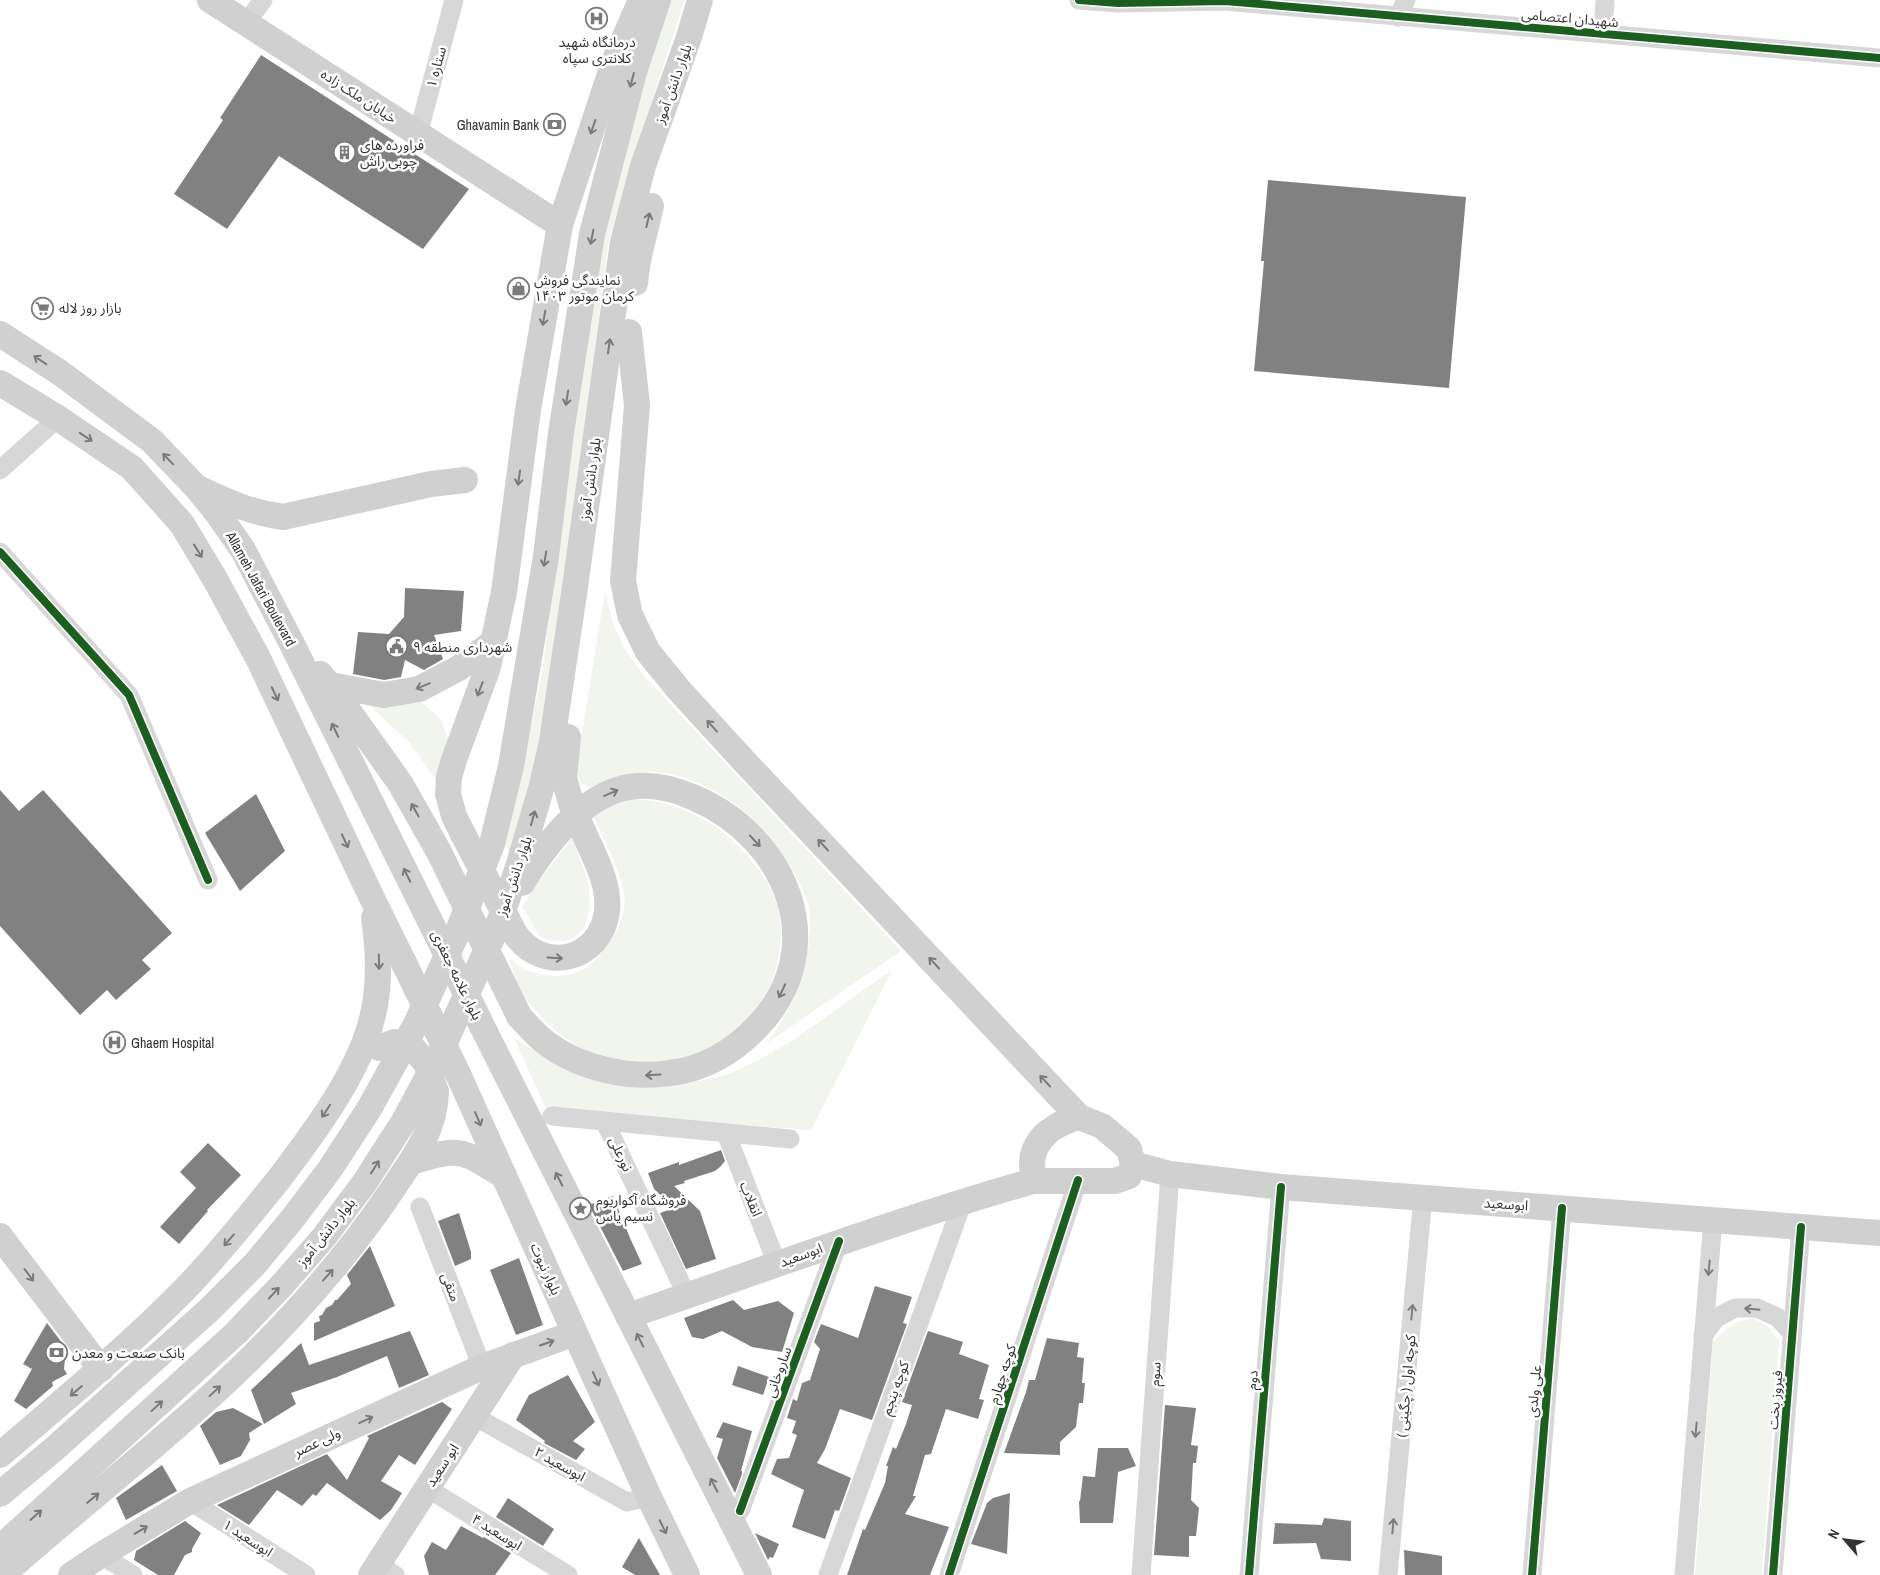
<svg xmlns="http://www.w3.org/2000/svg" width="1880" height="1575" font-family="'Archivo Narrow','Noto Sans Arabic',sans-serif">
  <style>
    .green { fill: #f1f5ed }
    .building { fill: #818181 }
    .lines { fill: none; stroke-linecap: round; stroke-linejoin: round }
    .street { stroke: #d7d7d7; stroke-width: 19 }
    .secondary { stroke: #d0d0d0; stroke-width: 26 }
    .secondary-bridge { stroke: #d0d0d0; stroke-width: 26 }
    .cycleway-casing { stroke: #fff; stroke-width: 11 }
    .cycleway { stroke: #1b5e20; stroke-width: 8 }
    .oneway { stroke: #7a7a7a }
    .oneway2 { stroke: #7d7d7d }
    .labels { text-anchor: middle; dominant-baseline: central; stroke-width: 5; stroke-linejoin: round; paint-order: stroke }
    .street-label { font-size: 14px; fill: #333; stroke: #fff }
    .poi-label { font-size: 14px; fill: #333; stroke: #fff; text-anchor: start }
  </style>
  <rect width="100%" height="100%" fill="#fff"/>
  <g class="green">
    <path d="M668 0H685L672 38 609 239 553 672 526 797 510 850 500 845 528 739 543 668 571 428 602 231Z"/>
    <path d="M605 591 612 621 624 648 645 677 901 951 767 1043C775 1031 785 1018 791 1005 805 975 813 940 809 908 807 896 800 884 794 873 767 823 714 776 655 772 632 771 609 780 589 788L581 783 576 770Z"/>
    <path d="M419 700 440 718 450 743 440 786 410 743 371 707Z"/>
    <path d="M635 799C680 802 720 823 749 858 758 869 767 879 772 892 781 909 782 928 780 947 774 1010 721 1056 660 1063 651 1064 642 1062 633 1061 624 1060 612 1061 603 1058 580 1050 558 1035 541 1016 535 1009 527 1002 522 993 516 983 513 969 509 958 515 962 521 968 528 971 546 978 571 978 587 967 597 960 604 950 610 941 619 929 627 908 624 894 620 868 603 839 593 815L606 807Z"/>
    <path d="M572 838C578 855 587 874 589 891 591 907 588 933 571 939 561 943 550 940 540 937L522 907 535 886Z"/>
    <path d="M893 969 811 1130 547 1111 514 1038 545 1057 651 1086 689 1083 726 1075 759 1060 795 1039Z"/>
    <path d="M1753 1318 1767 1326 1779 1341 1762 1575H1695L1713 1342C1725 1329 1735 1321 1753 1318Z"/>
  </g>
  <g class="building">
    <path d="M261 55 469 189 423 249 279 156 227 229 174 194 223 120 220 118Z"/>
    <path d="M1268 180 1466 197 1449 388 1254 371 1264 261H1261Z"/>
    <path d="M405 588 464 591 461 631 434 635 443 659 424 670 405 660 401 677 384 680 353 674 358 632 389 634 404 617Z"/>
    <path d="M0 790 19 811 43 790 172 933 142 960 151 969 116 1000 107 990 80 1015 0 926Z"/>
    <path d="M256 794 285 851 240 891 205 833Z"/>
    <path d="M208 1143 241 1175 207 1210 208 1211 179 1244 160 1227 196 1188 180 1172Z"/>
    <path d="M721 1150 725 1161 720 1167 715 1171 684 1181 685 1183 674 1186 700 1211 716 1259 686 1269 660 1213 674 1208 654 1189 648 1173 679 1162V1165Z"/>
    <path d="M613 1196 630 1238 642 1264 623 1271 589 1205Z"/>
    <path d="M459 1213 471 1252V1259L455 1266 438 1221Z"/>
    <path d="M370 1246 395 1306 314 1341V1323L320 1321 319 1316 322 1315 326 1308 332 1305 335 1300H337L351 1284 347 1275Z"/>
    <path d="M519 1258 543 1325 516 1335 490 1270Z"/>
    <path d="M875 1286 912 1297 903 1323 907 1324 872 1420 840 1409 825 1449 817 1463 851 1478 839 1511 835 1510 825 1539 792 1527 804 1490 771 1474 777 1459 789 1458 797 1435 792 1433 796 1421 787 1418 793 1399 797 1401 802 1383 810 1380 820 1349 814 1342 821 1324 858 1338Z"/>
    <path d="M733 1300 744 1310 778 1301 794 1313 782 1352 752 1347 722 1331 703 1339 692 1337 684 1318Z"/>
    <path d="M47 1323 66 1348 64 1369 67 1374 52 1382 53 1386 26 1409 14 1401 32 1369 23 1364Z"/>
    <path d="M410 1331 429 1375 399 1388 387 1356 337 1377 291 1393 296 1404 264 1424 251 1390 301 1343 309 1365Z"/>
    <path d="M928 1331 963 1342 959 1354 989 1365 979 1399 984 1400 978 1419 946 1409 931 1454 925 1455 913 1496H916L905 1514 949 1527 930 1575H847L863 1529 865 1530 885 1483 888 1466H886L893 1447 896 1449 906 1424 912 1405 902 1402Z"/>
    <path d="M1047 1338 1079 1343 1077 1357 1084 1358 1082 1383H1085L1083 1403H1079L1076 1427 1060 1442V1455L1004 1453 1026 1392 1029 1380H1035Z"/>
    <path d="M738 1366 769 1377 763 1395 732 1385Z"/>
    <path d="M568 1375 595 1422 573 1441 585 1449 576 1460 544 1443 545 1441 516 1420 529 1395Z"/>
    <path d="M442 1402 452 1409 415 1465 399 1455 381 1481 402 1493 391 1510 380 1520 327 1483 316 1496 313 1494 302 1506 277 1490 249 1525 217 1505 327 1454 347 1480 369 1438 367 1436Z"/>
    <path d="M1165 1405 1196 1408 1191 1445 1198 1446 1196 1463H1193L1191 1500 1199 1508 1196 1536H1189V1557L1154 1555Z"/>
    <path d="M233 1408 263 1424 249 1433 250 1440 241 1456 220 1465 200 1426 216 1412Z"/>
    <path d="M723 1422 752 1431 741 1471H742V1474L735 1493 717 1458 723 1439 716 1437Z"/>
    <path d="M1098 1448H1128L1136 1466 1118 1472 1113 1523H1080L1079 1501H1080L1083 1476 1095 1477Z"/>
    <path d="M162 1465 177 1491 126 1520 116 1498Z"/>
    <path d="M1010 1493 1007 1554 971 1544 987 1503 993 1498Z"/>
    <path d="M508 1498 554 1529 543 1546 496 1517Z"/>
    <path d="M1324 1518 1351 1521V1561L1321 1559 1316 1543 1273 1544 1275 1523 1322 1525Z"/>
    <path d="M185 1521 201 1533 192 1549V1552L185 1555 174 1575H158L134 1560 136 1551Z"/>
    <path d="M461 1526 483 1538 484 1537 511 1553 495 1575H429L424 1556 432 1542 446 1550Z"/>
    <path d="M755 1533 779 1544 773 1558 770 1557 768 1560Z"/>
    <path d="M639 1538 660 1575H635L622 1567Z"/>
    <path d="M1404 1550 1442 1556V1575H1405Z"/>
  </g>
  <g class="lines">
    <g class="street">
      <path d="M1079 0 1118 3 1225 1 1880 58"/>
      <path d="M1398 17 1406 0"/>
      <path d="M246 23 263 0"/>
      <path d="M1603 33 1605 0"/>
      <path d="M418 134 454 0"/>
      <path d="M0 470 58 418"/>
      <path d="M0 552 129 695 208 880"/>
      <path d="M552 1116 790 1139"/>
      <path d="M605 1122 687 1296"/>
      <path d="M726 1133 777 1264"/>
      <path d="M420 1207 482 1367"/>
      <path d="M1703 1336 1716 1318 1735 1308H1757L1777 1317 1792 1333"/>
      <path d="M474 1416 627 1502 649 1497"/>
      <path d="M427 1488 568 1575"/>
      <path d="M190 1501 306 1575"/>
      <path d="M740 1511 839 1241"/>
      <path d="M101 1555 133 1575"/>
      <path d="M378 1564 395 1575"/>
      <path d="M828 1575 963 1201"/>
      <path d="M949 1575 1078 1180"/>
      <path d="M1141 1575 1170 1174"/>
      <path d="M1249 1575 1281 1187"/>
      <path d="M1388 1575 1423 1197"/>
      <path d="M1532 1575 1562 1208"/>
      <path d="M1684 1575 1713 1220"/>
      <path d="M1773 1575 1801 1227"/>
    </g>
    <g class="secondary">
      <path d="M210 0 560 225"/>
      <path d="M635 283 638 260 651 206"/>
      <path d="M629 332 637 405 623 581 630 615 648 652 679 690 744 761 1079 1117"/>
      <path d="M0 334 59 372 152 441 197 488 218 514 243 550 290 640 429 919"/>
      <path d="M0 383 58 418 132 468 182 524 215 579 258 658 371 896 404 963"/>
      <path d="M200 489C227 502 253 513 283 517L431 484 465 480"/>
      <path d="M320 674 330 685 400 783 439 852"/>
      <path d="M330 685 384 695 419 689 459 668 493 642"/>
      <path d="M568 737 564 778 571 803"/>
      <path d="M463 834 454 816 448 794 449 777 454 760 488 667 504 592 528 410 560 225 614 62 641 0"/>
      <path d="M515 934C544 975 601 960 607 911 610 883 594 856 583 831"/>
      <path d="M519 1016C528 1026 537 1037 549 1045 582 1069 631 1079 670 1073 704 1069 733 1052 757 1027 833 948 787 838 695 798 670 787 644 781 617 790 577 803 543 848 522 883"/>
      <path d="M485 1032 759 1575"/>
      <path d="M458 1074 649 1497 687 1575"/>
      <path d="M1079 1117 1102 1126 1129 1149 1133 1164 1129 1176 1115 1181H1033C1033 1175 1032 1167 1032 1161 1035 1136 1057 1123 1079 1117Z"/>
      <path d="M411 1162C460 1147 461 1149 504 1176"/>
      <path d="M1133 1164 1170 1174 1281 1187 1880 1233"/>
      <path d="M0 1236 101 1369"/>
      <path d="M628 1316C763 1270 896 1220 1033 1181"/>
      <path d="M0 1455C63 1401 127 1348 186 1288 219 1254 249 1216 279 1179 310 1138 349 1086 366 1038 381 999 380 958 374 918"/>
      <path d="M0 1494 53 1450 209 1310 255 1264 293 1218 330 1169 369 1109 416 1024 458 931 492 844 511 766 546 556 561 433 592 234 634 72 658 0"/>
      <path d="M0 1548 236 1333 282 1285 324 1237 365 1182 404 1121 438 1058 500 920 519 864 541 789 552 741 574 594 623 242 643 166 689 37 700 0"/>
      <path d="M2 1575C60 1524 120 1476 178 1425 258 1356 333 1278 392 1190 413 1158 435 1132 436 1092"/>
      <path d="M71 1575 101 1555 190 1501 482 1367 575 1333"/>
      <path d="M371 1575 513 1355"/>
    </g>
    <g class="secondary-bridge">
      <path d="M571 803 583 831"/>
      <path d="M463 834 515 934"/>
      <path d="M439 852 519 1016"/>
      <path d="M429 919 485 1032"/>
      <path d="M404 963 458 1074"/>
      <path d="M379 1048 395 1042 412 1047 426 1063 436 1092"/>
    </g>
    <defs>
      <g id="cycleway">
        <path d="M1079 0 1118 3 1225 1 1880 58"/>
        <path d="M0 552 129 695 208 880"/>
        <path d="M740 1511 839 1241"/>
        <path d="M949 1575 1078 1180"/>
        <path d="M1249 1575 1281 1187"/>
        <path d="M1532 1575 1562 1208"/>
        <path d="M1773 1575 1801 1227"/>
      </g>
    </defs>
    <use href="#cycleway" class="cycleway-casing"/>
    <use href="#cycleway" class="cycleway"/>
  </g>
  <defs><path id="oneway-shaft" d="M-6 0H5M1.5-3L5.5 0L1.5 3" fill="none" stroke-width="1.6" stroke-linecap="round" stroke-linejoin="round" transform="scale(1.25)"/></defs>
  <g class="oneway">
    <use href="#oneway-shaft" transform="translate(632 80) rotate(105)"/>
    <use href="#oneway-shaft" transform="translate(593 127) rotate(109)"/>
    <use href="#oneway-shaft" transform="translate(648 220) rotate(-77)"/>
    <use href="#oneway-shaft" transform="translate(592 237) rotate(101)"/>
    <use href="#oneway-shaft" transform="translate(544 318) rotate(100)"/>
    <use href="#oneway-shaft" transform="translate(609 346) rotate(-82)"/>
    <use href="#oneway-shaft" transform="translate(40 360) rotate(-147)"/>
    <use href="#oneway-shaft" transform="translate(567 398) rotate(99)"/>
    <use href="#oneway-shaft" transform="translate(86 437) rotate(34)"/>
    <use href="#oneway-shaft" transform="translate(168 459) rotate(-134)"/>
    <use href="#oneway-shaft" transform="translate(519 478) rotate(98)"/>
    <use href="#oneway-shaft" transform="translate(198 551) rotate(58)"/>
    <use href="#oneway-shaft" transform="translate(545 559) rotate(99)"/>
    <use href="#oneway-shaft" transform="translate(423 686) rotate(158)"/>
    <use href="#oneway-shaft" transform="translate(480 689) rotate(111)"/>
    <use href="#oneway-shaft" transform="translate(275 694) rotate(65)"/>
    <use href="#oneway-shaft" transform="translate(712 726) rotate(-132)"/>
    <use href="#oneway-shaft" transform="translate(335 730) rotate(-116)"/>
    <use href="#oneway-shaft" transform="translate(611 793) rotate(-23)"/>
    <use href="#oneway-shaft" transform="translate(415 810) rotate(-119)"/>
    <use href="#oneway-shaft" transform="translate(533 818) rotate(-74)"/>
    <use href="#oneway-shaft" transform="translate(345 841) rotate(65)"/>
    <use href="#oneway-shaft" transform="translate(755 841) rotate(47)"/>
    <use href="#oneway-shaft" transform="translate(823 845) rotate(-133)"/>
    <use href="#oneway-shaft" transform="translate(407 875) rotate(-116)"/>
    <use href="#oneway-shaft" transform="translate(555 958) rotate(3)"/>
    <use href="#oneway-shaft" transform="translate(379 962) rotate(89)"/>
    <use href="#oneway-shaft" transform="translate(934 963) rotate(-133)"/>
    <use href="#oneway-shaft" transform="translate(782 991) rotate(115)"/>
    <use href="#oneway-shaft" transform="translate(653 1075) rotate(177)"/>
    <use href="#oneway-shaft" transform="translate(1045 1081) rotate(-133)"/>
    <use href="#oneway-shaft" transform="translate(326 1111) rotate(123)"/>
    <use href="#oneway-shaft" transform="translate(478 1119) rotate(66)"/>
    <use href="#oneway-shaft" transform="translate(375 1167) rotate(-58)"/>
    <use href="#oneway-shaft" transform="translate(559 1179) rotate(-117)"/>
    <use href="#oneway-shaft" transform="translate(229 1240) rotate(131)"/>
    <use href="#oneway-shaft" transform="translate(29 1275) rotate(53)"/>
    <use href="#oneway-shaft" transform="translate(328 1275) rotate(-48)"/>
    <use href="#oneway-shaft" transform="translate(274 1293) rotate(-47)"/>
    <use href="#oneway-shaft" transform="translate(640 1340) rotate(-117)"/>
    <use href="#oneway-shaft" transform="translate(547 1343) rotate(-19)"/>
    <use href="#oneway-shaft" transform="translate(596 1379) rotate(66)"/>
    <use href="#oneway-shaft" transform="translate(76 1391) rotate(140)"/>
    <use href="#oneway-shaft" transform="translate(215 1391) rotate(-43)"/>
    <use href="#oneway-shaft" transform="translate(157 1406) rotate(-43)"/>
    <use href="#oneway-shaft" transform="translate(366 1420) rotate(-25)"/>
    <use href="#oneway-shaft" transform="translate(714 1485) rotate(-117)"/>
    <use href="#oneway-shaft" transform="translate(93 1498) rotate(-40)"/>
    <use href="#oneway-shaft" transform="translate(36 1515) rotate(-42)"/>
    <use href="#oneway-shaft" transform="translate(663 1527) rotate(64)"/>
    <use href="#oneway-shaft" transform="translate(141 1530) rotate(-31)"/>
  </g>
  <g class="oneway2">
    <use href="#oneway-shaft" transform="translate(1709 1268) rotate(95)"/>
    <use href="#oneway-shaft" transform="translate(1752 1309) rotate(-175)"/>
    <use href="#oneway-shaft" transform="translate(1412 1312) rotate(-85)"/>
    <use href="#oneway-shaft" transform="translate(1696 1430) rotate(95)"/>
    <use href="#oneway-shaft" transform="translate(1393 1526) rotate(-85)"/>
  </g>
  <defs>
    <symbol id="hospital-ring" viewBox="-11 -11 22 22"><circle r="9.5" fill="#fff" stroke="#7a7a7a" stroke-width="1.5"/><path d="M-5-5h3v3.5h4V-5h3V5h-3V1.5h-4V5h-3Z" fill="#7a7a7a"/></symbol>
    <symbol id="bank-ring" viewBox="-11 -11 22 22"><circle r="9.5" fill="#fff" stroke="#7a7a7a" stroke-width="1.5"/><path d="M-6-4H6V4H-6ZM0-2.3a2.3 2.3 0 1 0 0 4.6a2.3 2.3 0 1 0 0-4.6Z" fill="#7a7a7a"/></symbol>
    <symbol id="building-ring" viewBox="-11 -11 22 22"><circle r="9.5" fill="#fff" stroke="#7a7a7a" stroke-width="1.5"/><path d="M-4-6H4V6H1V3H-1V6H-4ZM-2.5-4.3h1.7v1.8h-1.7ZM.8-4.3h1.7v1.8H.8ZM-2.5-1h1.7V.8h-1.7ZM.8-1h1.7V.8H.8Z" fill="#7a7a7a"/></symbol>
    <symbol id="shop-ring" viewBox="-11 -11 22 22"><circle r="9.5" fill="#fff" stroke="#7a7a7a" stroke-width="1.5"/><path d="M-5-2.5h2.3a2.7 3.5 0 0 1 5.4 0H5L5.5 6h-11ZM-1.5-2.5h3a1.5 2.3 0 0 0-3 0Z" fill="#7a7a7a"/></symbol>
    <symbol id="supermarket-ring" viewBox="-11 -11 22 22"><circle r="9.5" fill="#fff" stroke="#7a7a7a" stroke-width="1.5"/><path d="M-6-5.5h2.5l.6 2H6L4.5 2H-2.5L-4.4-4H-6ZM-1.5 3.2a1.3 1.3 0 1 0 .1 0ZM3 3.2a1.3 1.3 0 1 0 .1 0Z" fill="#7a7a7a"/></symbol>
    <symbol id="civic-ring" viewBox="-11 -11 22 22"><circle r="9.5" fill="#fff" stroke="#7a7a7a" stroke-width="1.5"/><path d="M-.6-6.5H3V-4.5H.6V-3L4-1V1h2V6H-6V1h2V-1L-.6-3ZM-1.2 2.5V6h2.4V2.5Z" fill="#7a7a7a"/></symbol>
    <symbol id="sight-ring" viewBox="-11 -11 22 22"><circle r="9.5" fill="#fff" stroke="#7a7a7a" stroke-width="1.5"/><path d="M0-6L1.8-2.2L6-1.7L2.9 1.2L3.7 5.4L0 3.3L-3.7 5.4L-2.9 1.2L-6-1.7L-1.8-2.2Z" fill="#7a7a7a"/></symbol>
  </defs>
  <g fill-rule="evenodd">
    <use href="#hospital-ring" x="584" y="6" width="25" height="25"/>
    <use href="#bank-ring" x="542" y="112" width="25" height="25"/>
    <use href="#building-ring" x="332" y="140" width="25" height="25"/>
    <use href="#shop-ring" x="506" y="276" width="25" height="25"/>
    <use href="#supermarket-ring" x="30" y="296" width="25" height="25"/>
    <use href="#civic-ring" x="384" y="634" width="25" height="25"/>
    <use href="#hospital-ring" x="102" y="1030" width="25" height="25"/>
    <use href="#sight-ring" x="568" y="1196" width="25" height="25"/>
    <use href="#bank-ring" x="44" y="1340" width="25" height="25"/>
  </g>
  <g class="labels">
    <g class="street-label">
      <text transform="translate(1570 18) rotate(5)">شهیدان اعتصامی</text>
      <text transform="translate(436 67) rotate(-75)">ستاره ۱</text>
      <text transform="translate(673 84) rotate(-70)">بلوار دانش آموز</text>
      <text transform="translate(359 96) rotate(33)">خیابان ملک زاده</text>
      <text transform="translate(590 479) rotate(-82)">بلوار دانش آموز</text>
      <text transform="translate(261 589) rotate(61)">Allameh Jafari Boulevard</text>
      <text transform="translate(514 876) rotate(-71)">بلوار دانش آموز</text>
      <text transform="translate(457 975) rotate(64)">بلوار علامه جعفری</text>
      <text transform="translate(621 1154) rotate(65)">نورعلی</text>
      <text transform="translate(751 1199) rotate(68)">انقلاب</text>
      <text transform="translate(1506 1204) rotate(4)">ابوسعید</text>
      <text transform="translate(326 1232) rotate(-51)">بلوار دانش آموز</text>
      <text transform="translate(801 1255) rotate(-20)">ابوسعید</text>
      <text transform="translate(546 1269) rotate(66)">بلوار نبوت</text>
      <text transform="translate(451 1287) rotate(69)">متقی</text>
      <text transform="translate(778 1372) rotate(-70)">ساروخانی</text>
      <text transform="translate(1002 1374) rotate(-72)">کوچه چهارم</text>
      <text transform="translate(1155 1374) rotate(-86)">سوم</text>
      <text transform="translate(1252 1380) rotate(-85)">دوم</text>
      <text transform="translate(1406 1386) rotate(-85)">کوچه اول ( چگینی )</text>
      <text transform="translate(895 1388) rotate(-70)">کوچه پنجم</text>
      <text transform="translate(1534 1391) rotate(-85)">علی ولدی</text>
      <text transform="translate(1775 1400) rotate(-85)">فیروز بخت</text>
      <text transform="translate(317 1442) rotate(-25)">ولی عصر</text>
      <text transform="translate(560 1464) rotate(29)">ابوسعید ۲</text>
      <text transform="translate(442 1465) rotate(-57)">ابو سعید</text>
      <text transform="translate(497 1532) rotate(32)">ابوسعید ۴</text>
      <text transform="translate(248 1538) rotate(33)">ابوسعید ۱</text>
    </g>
    <g class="poi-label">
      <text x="597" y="42" text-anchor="middle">درمانگاه شهید<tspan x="597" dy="16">کلانتری سپاه</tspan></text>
      <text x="539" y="125" text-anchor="end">Ghavamin Bank</text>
      <text x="360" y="145">فراورده های<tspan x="360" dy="16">چوبی راش</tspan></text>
      <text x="534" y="280">نمایندگی فروش<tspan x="534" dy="16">۱۴۰۳ کرمان موتور</tspan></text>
      <text x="59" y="308">بازار روز لاله</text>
      <text x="413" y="647">شهرداری منطقه ۹</text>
      <text x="131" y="1043">Ghaem Hospital</text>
      <text x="596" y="1200">فروشگاه آکواریوم<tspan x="596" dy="16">نسیم یاس</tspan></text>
      <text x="72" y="1353">بانک صنعت و معدن</text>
    </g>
  </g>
  <g transform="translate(1845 1540) rotate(298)" stroke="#ffffff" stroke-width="4" paint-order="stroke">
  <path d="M0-4L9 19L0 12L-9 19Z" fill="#333333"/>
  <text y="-8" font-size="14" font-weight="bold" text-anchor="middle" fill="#333333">N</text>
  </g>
</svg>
